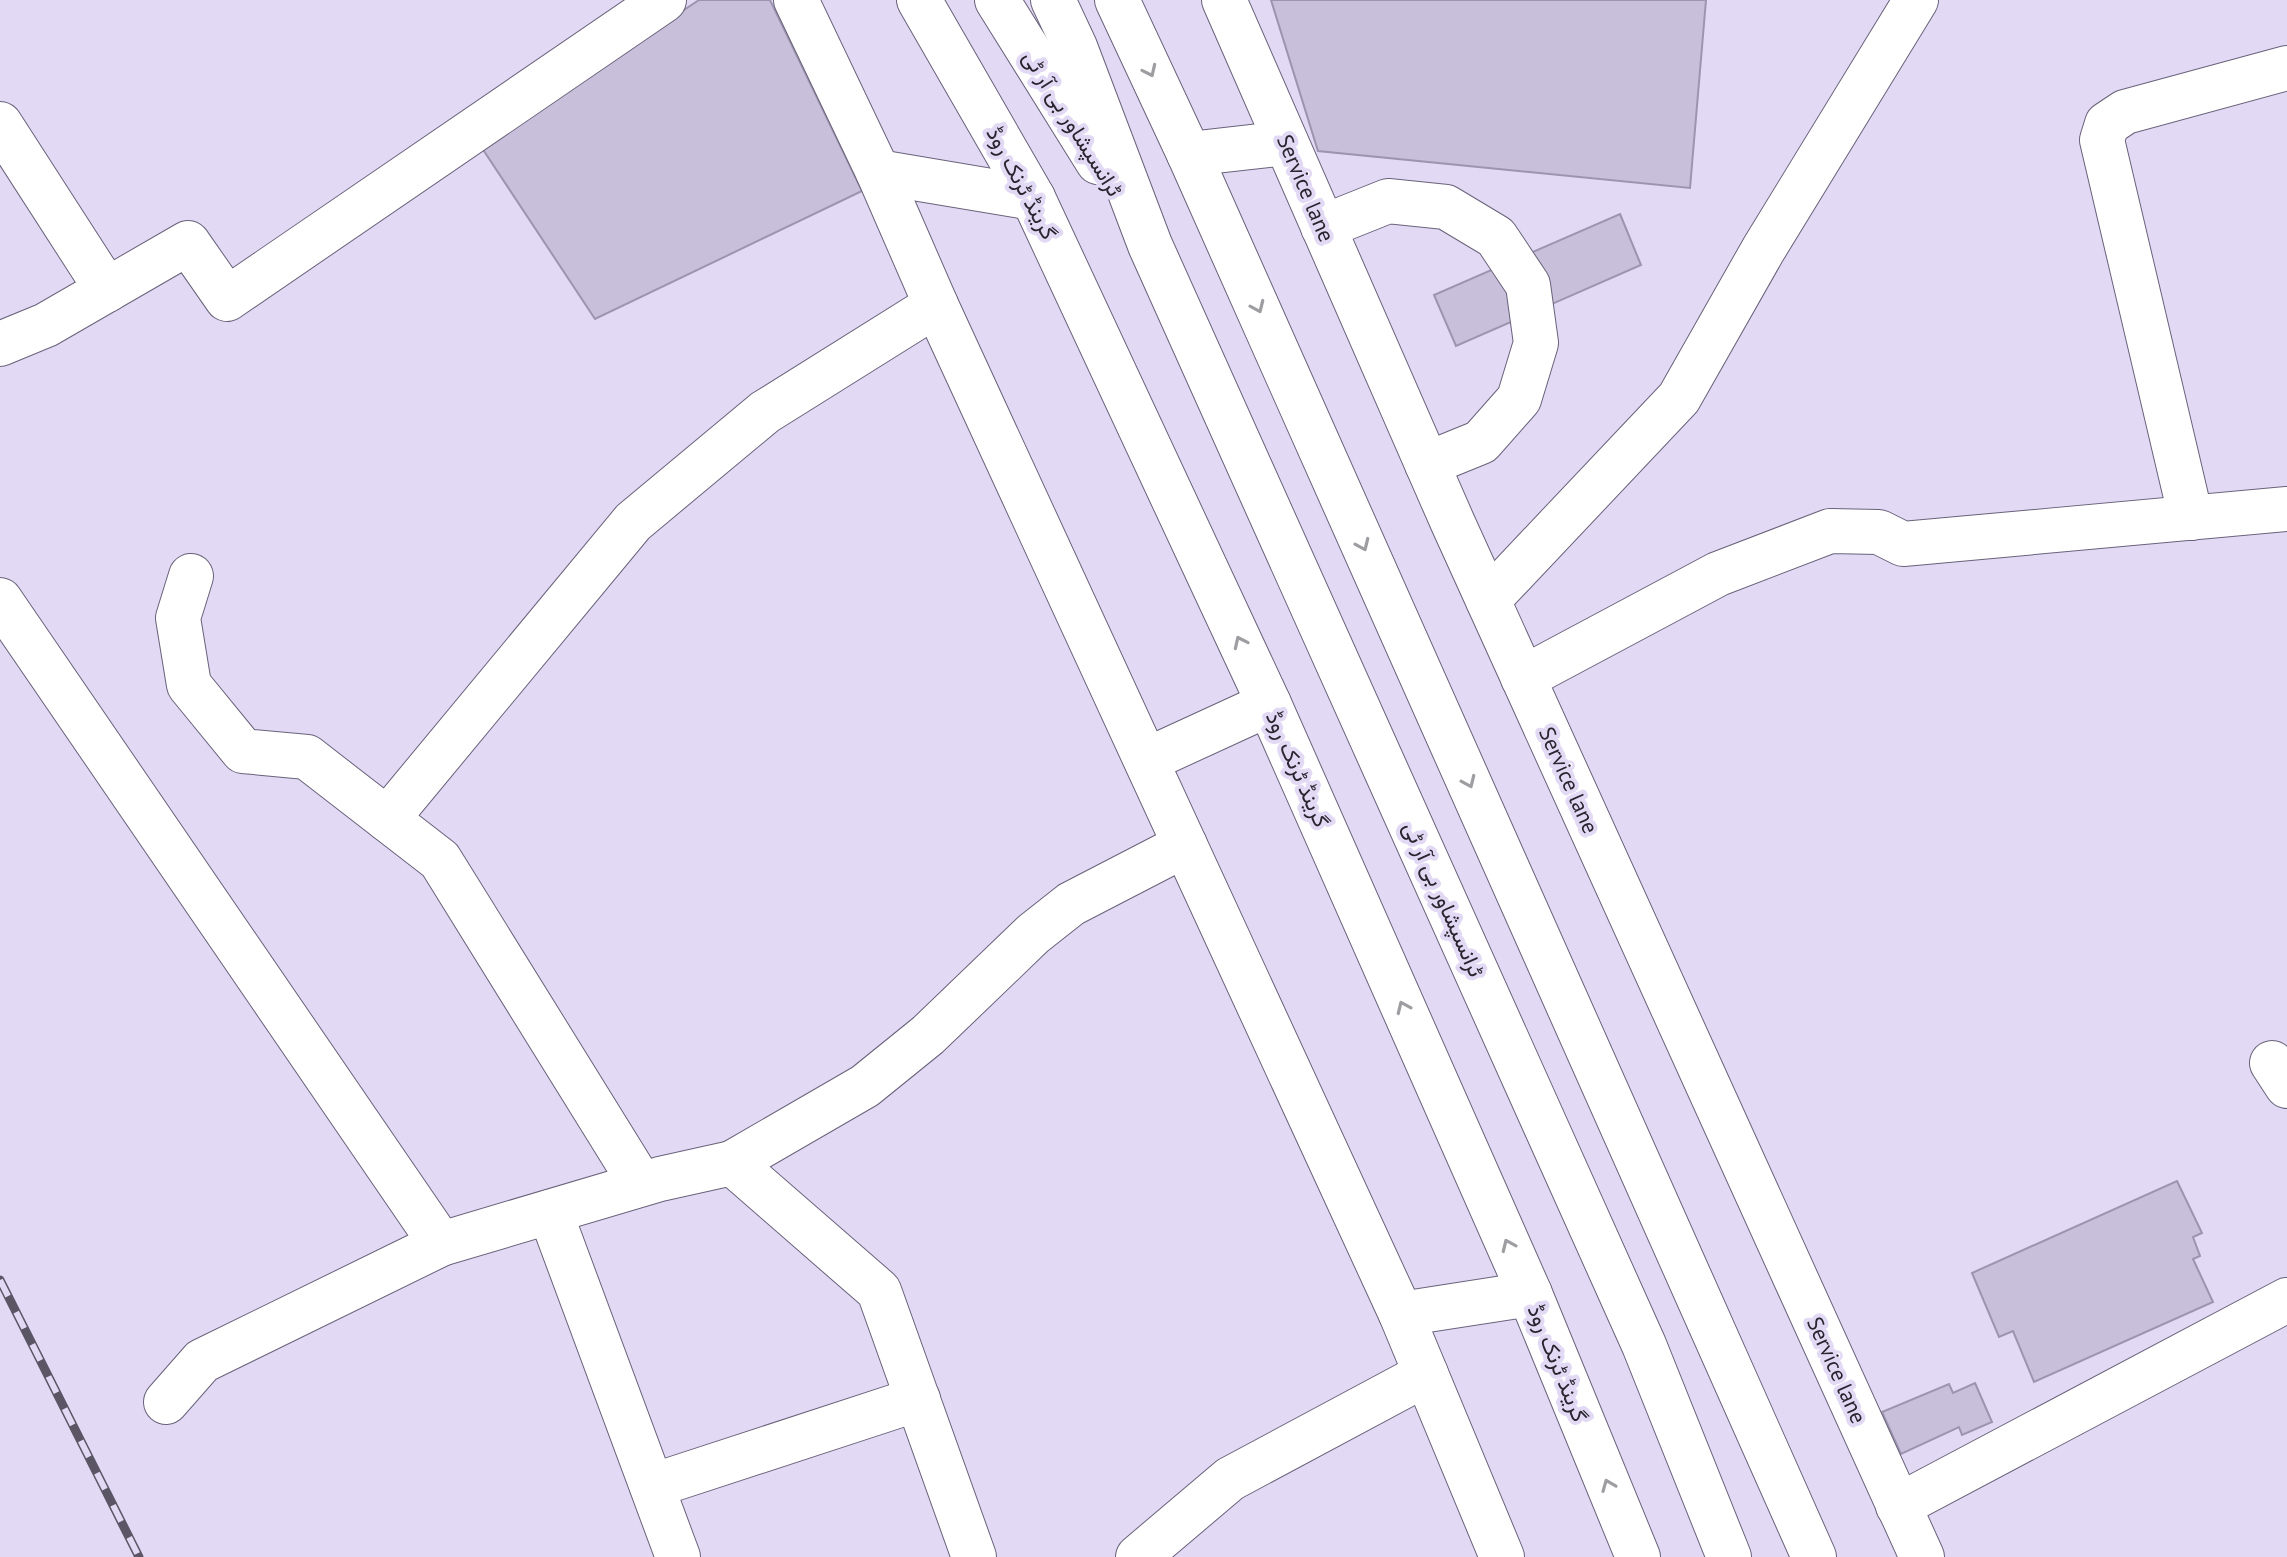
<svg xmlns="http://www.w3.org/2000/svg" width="2287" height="1557" font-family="'PT Sans',Vazirmatn,sans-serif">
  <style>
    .building { fill: #c8bfdb; stroke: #9d95af; stroke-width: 2 }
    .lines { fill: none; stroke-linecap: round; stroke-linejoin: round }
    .minor-casing { stroke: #6a627a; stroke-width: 46 }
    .highway-casing { stroke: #6a627a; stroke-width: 46 }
    .minor { stroke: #fff; stroke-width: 44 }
    .highway { stroke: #fff; stroke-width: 44 }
    .rail-casing { stroke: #5b5665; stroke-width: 9 }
    .rail { stroke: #e2d9f5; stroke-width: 6; stroke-dasharray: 18; stroke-linecap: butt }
    .oneway { stroke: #9e9da1 }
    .labels { text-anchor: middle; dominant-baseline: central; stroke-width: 8; stroke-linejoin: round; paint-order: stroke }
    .street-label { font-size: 22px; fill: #28252f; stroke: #e2d9f5 }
  </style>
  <rect width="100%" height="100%" fill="#e2d9f5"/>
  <g class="building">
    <path d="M699 0H770L862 191 595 319 480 145Z"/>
    <path d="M1271 0H1706L1690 188 1318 151Z"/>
    <path d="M1620 214 1641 265 1456 346 1434 295Z"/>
    <path d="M2177 1181 2202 1233 2193 1237 2200 1256 2193 1259 2213 1302 2034 1382 2013 1331 1999 1337 1972 1273Z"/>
    <path d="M1975 1383 1992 1422 1962 1435 1959 1427 1901 1454 1882 1412 1949 1384 1953 1393Z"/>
  </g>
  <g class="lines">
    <defs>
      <g id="minor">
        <path d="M796 0 878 172 936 305 1401 1314 1502 1557"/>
        <path d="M997 0 1098 162"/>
        <path d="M1053 0 1075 47 1150 245 1644 1345 1729 1557"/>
        <path d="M1224 0 1452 521 1922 1557"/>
        <path d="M0 124 107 290"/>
        <path d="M1189 154 1286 143"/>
        <path d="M878 172 1033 198"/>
        <path d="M1323 227 1388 201 1446 207 1496 237 1528 285 1536 343 1519 399 1481 442 1427 464"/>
        <path d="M0 344 46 325 188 243 227 299 664 0"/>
        <path d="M2191 518 2102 140 2107 124 2125 112 2287 68"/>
        <path d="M191 576 178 618 189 685 243 751 307 757 440 860 641 1184"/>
        <path d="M0 600 441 1244"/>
        <path d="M1488 600 1679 398 1763 250 1916 0"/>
        <path d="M1523 678 1718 574 1830 531 1879 532 1903 544 2287 509"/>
        <path d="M1147 760 1269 704"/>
        <path d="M387 819 633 522 765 412 936 305"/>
        <path d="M2272 1063 2287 1086"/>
        <path d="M732 1163 865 1086 928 1035 1033 934 1071 904 1185 845"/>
        <path d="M550 1212 678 1557"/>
        <path d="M1401 1314 1530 1294"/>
        <path d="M166 1402 202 1361 441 1244 660 1179 732 1163 879 1291 974 1557"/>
        <path d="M652 1486 918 1399"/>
        <path d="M1898 1506 2287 1300"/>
        <path d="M1138 1557 1230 1479 1426 1374"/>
      </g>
      <g id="highway">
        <path d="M919 0 1033 198 1269 704 1530 1294 1638 1557"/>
        <path d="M1117 0 1189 154 1814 1557"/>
      </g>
    </defs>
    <use href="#minor" class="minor-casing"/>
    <use href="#highway" class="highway-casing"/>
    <use href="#minor" class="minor"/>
    <use href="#highway" class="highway"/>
    <defs>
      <path id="rail" d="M0 1280 139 1557"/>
    </defs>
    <use href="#rail" class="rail-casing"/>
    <use href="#rail" class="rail"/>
  </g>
  <defs><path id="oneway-chevron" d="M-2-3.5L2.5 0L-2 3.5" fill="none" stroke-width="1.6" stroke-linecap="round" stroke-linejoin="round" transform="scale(2)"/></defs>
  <g class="oneway">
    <use href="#oneway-chevron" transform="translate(1150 71) rotate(65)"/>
    <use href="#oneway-chevron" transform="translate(1258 307) rotate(66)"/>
    <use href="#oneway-chevron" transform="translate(1363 545) rotate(66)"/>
    <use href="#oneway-chevron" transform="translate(1240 642) rotate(-115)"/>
    <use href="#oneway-chevron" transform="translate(1469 782) rotate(66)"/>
    <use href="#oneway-chevron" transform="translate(1403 1007) rotate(-114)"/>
    <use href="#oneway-chevron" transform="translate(1508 1245) rotate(-114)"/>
    <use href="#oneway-chevron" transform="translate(1608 1485) rotate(-112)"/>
  </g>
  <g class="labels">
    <g class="street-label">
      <text transform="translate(1073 123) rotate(58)">ٹرانسپشاور بی آر ٹی</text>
      <text transform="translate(1022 183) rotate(62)">گرینڈ ٹرنک روڈ</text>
      <text transform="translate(1306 188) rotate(67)">Service lane</text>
      <text transform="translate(1298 769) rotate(66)">گرینڈ ٹرنک روڈ</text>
      <text transform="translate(1569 780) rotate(66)">Service lane</text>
      <text transform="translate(1444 899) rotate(66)">ٹرانسپشاور بی آر ٹی</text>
      <text transform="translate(1558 1363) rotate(68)">گرینڈ ٹرنک روڈ</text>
      <text transform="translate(1837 1370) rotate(66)">Service lane</text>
    </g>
  </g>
</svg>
